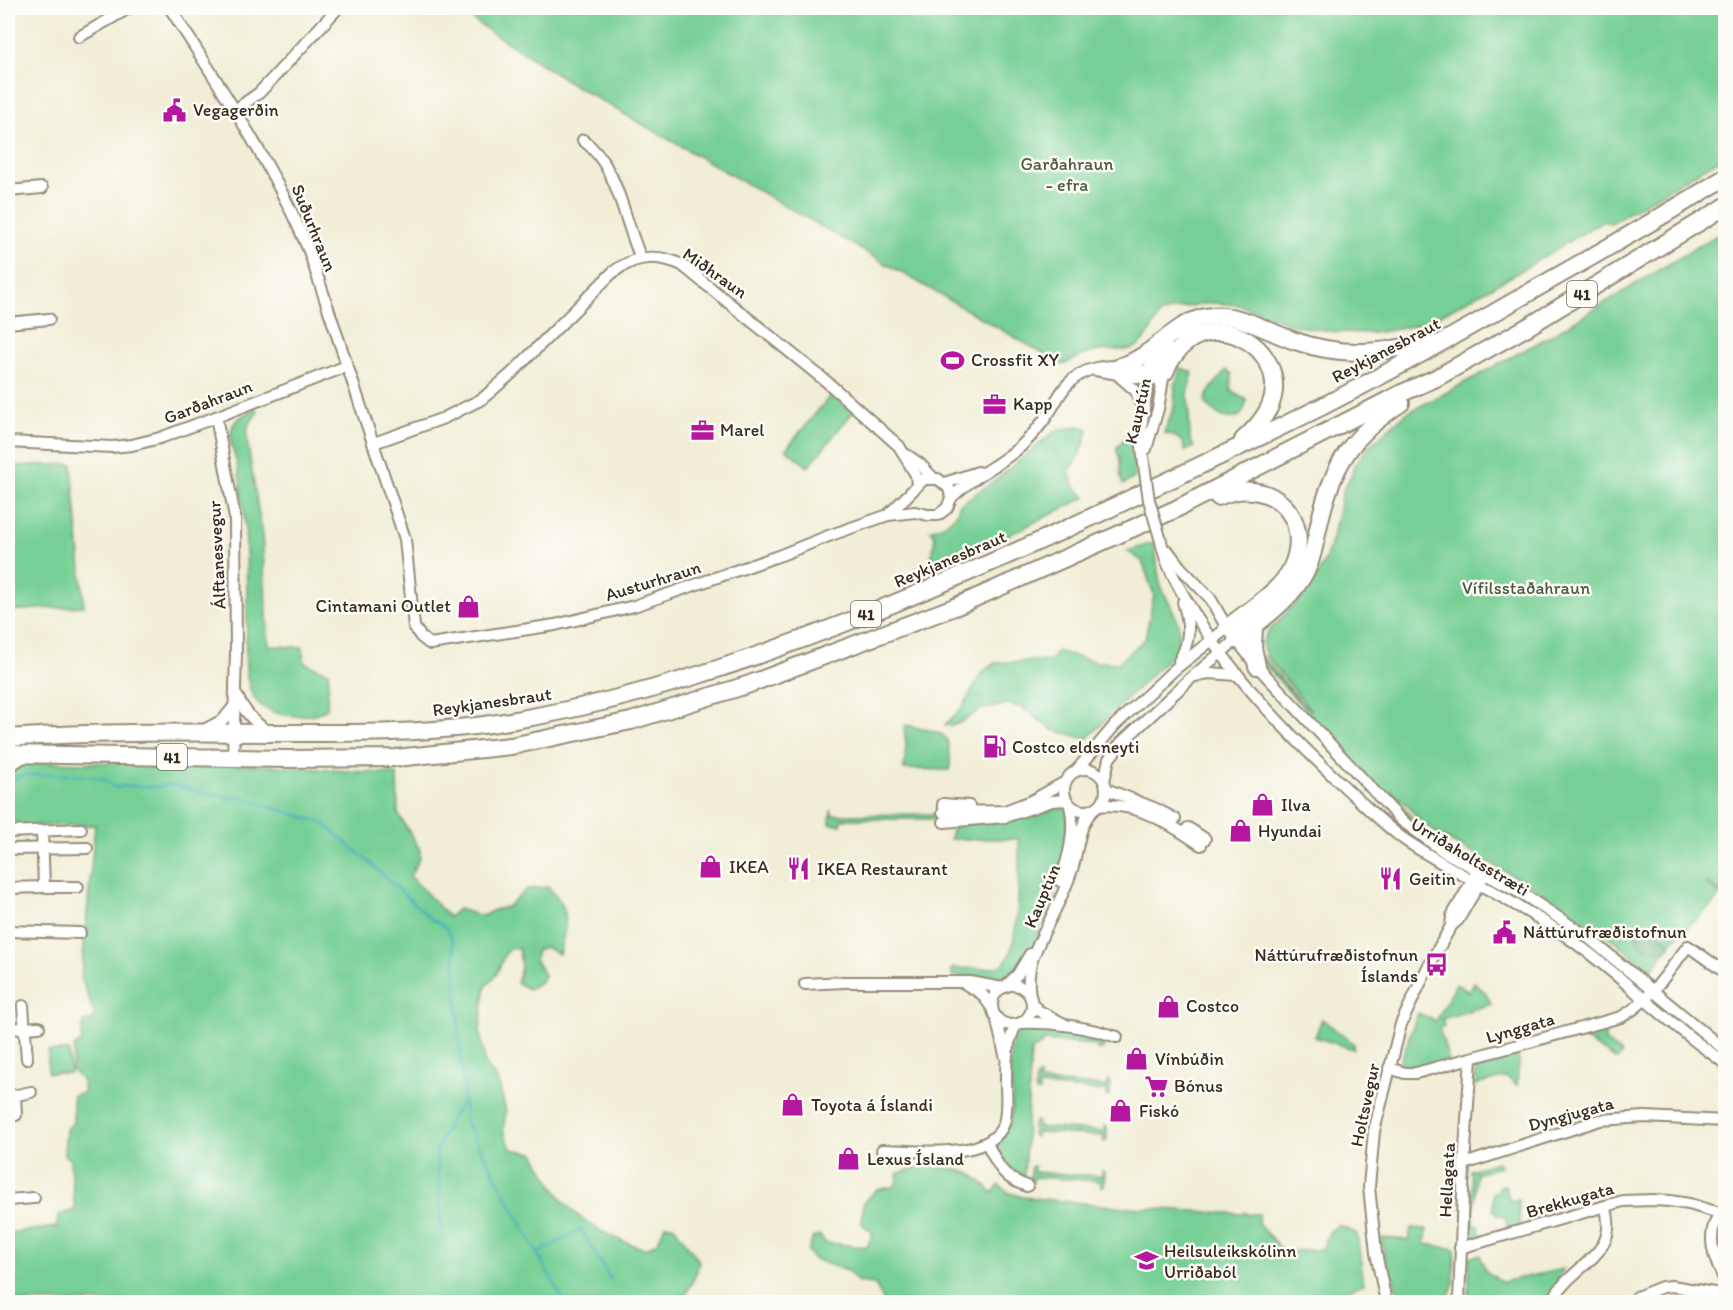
<svg xmlns="http://www.w3.org/2000/svg" width="1733" height="1310" font-family="Itim,sans-serif">
  <style>
    .green { fill: #76cf94; stroke: #587c59; stroke-width: 1.5 }
    .forest { fill: #60b27e; stroke: #4e6e4e; stroke-width: 1.5 }
    .lines { fill: none; stroke-linecap: round; stroke-linejoin: round }
    .stream { stroke: #43acc2; stroke-width: 2 }
    .minor-casing { stroke: #968c7a; stroke-width: 14 }
    .highway-casing { stroke: #968c7a; stroke-width: 20 }
    .minor { stroke: #fff; stroke-width: 10 }
    .highway { stroke: #fff; stroke-width: 16 }
    .minor-bridge-casing { stroke: #968c7a; stroke-width: 14; stroke-linecap: butt }
    .minor-bridge { stroke: #fff; stroke-width: 10 }
    .labels { text-anchor: middle; dominant-baseline: central; stroke-width: 5; stroke-linejoin: round; paint-order: stroke }
    .shield { fill: #fdfcf7; stroke: #75695f; stroke-width: 1.5 }
    .shield-label { font-size: 16px; font-weight: bold; fill: #3b2a1e }
    .poi-label { font-size: 18px; fill: #3b2a1e; stroke: #fdfcf7; text-anchor: start }
    .park-label { font-size: 18px; fill: #4d5c41; stroke: #fdfcf7 }
    .street-label { font-size: 18px; fill: #3b2a1e; stroke: #fdfcf7 }
  </style>
  <rect width="100%" height="100%" fill="#fdfcf7"/>
  <filter id="ink" filterUnits="userSpaceOnUse"><feTurbulence type="fractalNoise" baseFrequency=".0167" numOctaves="2"/><feDisplacementMap in="SourceGraphic" scale="12" xChannelSelector="R" yChannelSelector="G"/><feConvolveMatrix kernelMatrix="1 2 1 2 8 2 1 2 1" color-interpolation-filters="sRGB"/></filter>
  <filter id="wash" filterUnits="userSpaceOnUse"><feTurbulence type="fractalNoise" baseFrequency=".008" numOctaves="4" result="noise"/><feDisplacementMap in="SourceGraphic" scale="24" xChannelSelector="R" yChannelSelector="G"/><feGaussianBlur stdDeviation="1.35" result="paint"/><feColorMatrix in="noise" values="0 0 0 0 0 0 0 0 0 0 0 0 0 0 0 0 0 1.4 0 .05"/><feComposite in="paint" operator="in"/></filter>
  <g filter="url(#wash)">
    <rect width="100%" height="100%" fill="#f1edd6"/>
    <g class="green">
      <path d="M462 8H1725V156L1611 223 1602 221 1512 276 1429 321 1403 328 1373 333 1338 332 1296 326 1239 305 1211 303 1180 308 1160 314C1154 324 1149 337 1139 345 1129 353 1110 349 1098 351 1086 353 1074 359 1063 365L579 88 491 32 475 21Z"/>
      <path d="M1725 230V895L1707 883 1706 885 1721 894 1714 903 1674 939 1651 971 1617 943 1535 888 1436 833 1418 819 1409 807 1390 789 1415 822 1414 825 1384 798 1259 658 1261 656 1301 702 1312 711 1266 657 1262 644 1267 633 1312 586 1325 560 1334 532 1343 490 1353 472V467L1370 445 1407 413 1444 394 1550 336Z"/>
      <path d="M1180 368 1193 372 1188 391 1190 441 1194 447 1185 451 1183 442 1173 435 1164 433 1174 407 1175 386Z"/>
      <path d="M1226 370 1232 374 1231 391 1246 400C1245 428 1216 420 1205 401 1209 387 1218 382 1226 370Z"/>
      <path d="M831 395 853 412 808 467 786 449Z"/>
      <path d="M255 408 258 412 248 425 247 440 262 534 269 646 303 647 304 663 329 672 327 709C307 720 266 719 253 696 241 672 247 640 247 614 247 578 247 541 243 505 241 491 240 477 237 464 234 453 228 439 232 428 235 418 247 413 255 408Z"/>
      <path d="M1078 426 1088 429C1085 445 1079 459 1069 471L1074 486 1086 497 933 572 931 559 935 538 930 530 944 525 956 515 960 504 993 482 1055 431Z"/>
      <path d="M1133 427 1135 477 1123 485C1117 470 1124 464 1116 449Z"/>
      <path d="M72 464 84 606 8 611V466Z"/>
      <path d="M1154 543C1157 556 1157 569 1160 582 1168 609 1186 618 1176 650L1087 739 1053 730 1021 707 1008 704 980 710 959 723 951 726 945 725 964 705 981 674 994 663 1051 660 1057 651 1096 662 1118 663 1145 639 1154 595 1142 561 1127 551Z"/>
      <path d="M907 725C944 735 951 727 950 770L904 769 906 744 904 727Z"/>
      <path d="M21 762 258 765 397 774 398 813 420 850V858L410 876 449 917 458 909 482 916 494 910 507 907 527 889 548 887C573 910 566 924 559 954L545 947 537 950 535 959 544 975 541 982 528 989 517 983 521 967 519 949 512 948 505 954 496 975 486 986 483 1003 480 1031 485 1063 494 1076 498 1080 506 1112 503 1130 511 1149 534 1153C546 1174 557 1196 574 1212 592 1230 621 1241 645 1249L658 1242 665 1225H673L699 1261C698 1277 688 1286 684 1301L686 1302H8V1233L57 1227 58 1215 75 1210 70 1160 64 1155 66 1129 73 1123V1095L84 1092 82 1081 72 1070 74 1047 81 1042 83 1022 94 1020V1013L81 978 95 825 8 826C8 806 1 775 21 762Z"/>
      <path d="M1057 805 1067 810V838L1056 888 1038 933 1027 954 1008 981 980 976H952V968C963 968 995 971 1003 964 1021 950 1019 863 1019 839H950L952 830 958 825 1002 821 1023 817Z"/>
      <path d="M937 809 941 811V822L938 824 937 819H842L841 825 830 824 831 810 832 815 937 814Z"/>
      <path d="M1474 982 1485 992 1491 1004 1442 1019 1444 1026 1439 1028 1449 1061 1412 1068 1399 1066 1418 1013 1436 1021 1456 984 1469 992Z"/>
      <path d="M1322 1019 1354 1044 1353 1049 1315 1037Z"/>
      <path d="M1025 1027 1063 1030 1104 1042 1103 1050H1097V1045L1042 1041 1041 1046 1031 1050 1024 1178C1013 1174 1000 1159 997 1148 995 1138 1006 1132 1009 1124 1011 1118 1012 1111 1012 1105 1013 1084 1002 1039 1025 1027Z"/>
      <path d="M1605 1032V1041L1622 1054 1617 1060 1585 1039V1036Z"/>
      <path d="M48 1051H69L70 1073H48Z"/>
      <path d="M1518 1056 1519 1062 1517 1085 1506 1077 1475 1085 1476 1067Z"/>
      <path d="M1038 1076H1040V1082L1107 1086V1080L1110 1082V1095L1107 1097 1106 1091 1039 1086V1092H1037L1035 1090 1036 1078Z"/>
      <path d="M1035 1121H1037V1127L1098 1131 1104 1132V1126L1107 1128V1140L1104 1142 1103 1136 1037 1132 1036 1137H1034L1032 1135 1033 1124Z"/>
      <path d="M1498 1162 1500 1167 1476 1174 1473 1225 1479 1226V1234H1486L1507 1227V1220L1502 1215H1496V1211H1493V1192H1498V1187L1505 1185 1510 1201 1518 1199 1520 1226 1470 1240 1468 1235 1472 1184 1470 1170Z"/>
      <path d="M1032 1166H1034V1172L1099 1176H1102V1171L1105 1173 1104 1185 1101 1187V1181L1034 1177 1033 1182 1030 1180V1169Z"/>
      <path d="M939 1167C965 1170 975 1172 992 1193L999 1185 1008 1192 1022 1197 1112 1206 1243 1214 1245 1212 1246 1214H1259L1258 1224 1284 1252 1322 1249 1330 1231 1339 1225 1357 1234 1364 1284 1311 1302H884L875 1284 858 1282 848 1271 813 1259 808 1251 813 1237 819 1235 826 1243 867 1247 873 1233 862 1224 863 1204 876 1190 893 1187 898 1181 897 1174 914 1168Z"/>
      <path d="M1411 1228 1427 1229 1425 1244 1455 1249 1454 1284 1446 1302H1404L1407 1298 1402 1290 1396 1289 1392 1274 1387 1269 1381 1238 1409 1240Z"/>
      <path d="M1480 1255 1486 1271 1502 1282 1563 1269 1548 1302H1470L1469 1299V1257Z"/>
    </g>
    <path class="forest" d="M1647 928 1668 939 1670 946C1658 956 1648 951 1637 942V935L1641 930Z"/>
    <g class="lines">
      <g class="stream">
        <path d="M9 783C12 781 14 779 17 777 29 773 91 774 103 779 111 783 112 791 123 786L160 787 168 784 229 798 239 797 323 823 369 862 432 920C447 925 450 932 454 947L465 1120 564 1302"/>
        <path d="M443 1240 436 1151 452 1117 462 1103"/>
        <path d="M539 1253 581 1229 611 1280"/>
      </g>
    </g>
  </g>
  <g filter="url(#ink)">
    <g class="lines">
      <defs>
        <g id="minor">
          <path d="M170 8C220 87 273 164 309 251L405 539 414 627 421 637 430 644 555 625 634 606 781 555 831 535 888 515 915 512 928 515H938L947 508 951 498 949 488 938 479H924L888 515"/>
          <path d="M79 37 129 8"/>
          <path d="M235 110 259 93 338 8"/>
          <path d="M583 140C619 167 623 219 641 258"/>
          <path d="M8 191 42 188"/>
          <path d="M8 323 49 319"/>
          <path d="M1095 370 1153 380"/>
          <path d="M1119 376 1136 391 1142 408"/>
          <path d="M216 417 235 518 236 653 233 758"/>
          <path d="M8 442 112 447 132 445 160 438 216 417 347 366"/>
          <path d="M374 443 444 418 482 399 511 374 612 273C633 256 657 253 682 265L827 382 899 446 916 475 917 485"/>
          <path d="M1146 449 1158 409 1163 379"/>
          <path d="M907 455 920 464 933 478"/>
          <path d="M1144 465 1141 437 1142 421 1150 372"/>
          <path d="M945 483 978 472"/>
          <path d="M951 498C971 477 999 466 1021 446 1032 436 1042 424 1050 411 1056 402 1060 392 1068 384 1083 367 1111 363 1132 368 1145 371 1156 372 1161 385"/>
          <path d="M1161 541C1165 563 1177 584 1188 603 1230 675 1288 734 1349 791 1369 809 1389 830 1411 844 1463 878 1520 903 1570 939 1609 966 1642 999 1679 1028 1694 1041 1710 1052 1726 1064"/>
          <path d="M1168 551 1180 567 1210 598 1227 628 1257 666 1401 820 1443 851 1524 895 1585 935 1726 1051"/>
          <path d="M1179 661C1191 641 1190 624 1183 602"/>
          <path d="M1196 676 1209 673 1237 675"/>
          <path d="M237 696C245 713 254 722 270 733"/>
          <path d="M206 729 223 720 235 705"/>
          <path d="M8 767 25 756"/>
          <circle cx="1085" cy="790" r="21"/>
          <path d="M1076 771 1115 725 1175 669 1227 628"/>
          <path d="M1104 781 1109 759 1121 743 1192 677 1236 640"/>
          <path d="M1106 789 1156 809 1175 819"/>
          <path d="M943 804 969 806"/>
          <path d="M1099 806C1136 801 1172 825 1201 845"/>
          <path d="M943 812 1005 811 1031 801 1065 782"/>
          <path d="M944 822 1005 817 1052 801 1066 800"/>
          <path d="M1188 828 1205 839"/>
          <path d="M42 831 44 887H78"/>
          <path d="M8 832 81 829"/>
          <path d="M8 849 87 848"/>
          <path d="M1060 881C1069 857 1076 831 1070 805"/>
          <path d="M8 888 44 887"/>
          <path d="M1451 926 1458 920 1482 879"/>
          <path d="M8 931 80 933"/>
          <path d="M964 983 982 994 992 1008"/>
          <path d="M805 984 844 982H970L1002 988"/>
          <circle cx="1012" cy="1005" r="20"/>
          <path d="M1005 987 1018 974 1030 954"/>
          <path d="M1030 996C1028 984 1028 972 1032 960 1043 928 1064 899 1073 866 1078 848 1079 823 1093 810"/>
          <path d="M1032 1004 1039 1011 1064 1024"/>
          <path d="M23 1006 27 1059"/>
          <path d="M996 1017 1005 1055"/>
          <path d="M1021 1023C1053 1022 1087 1027 1117 1037"/>
          <path d="M8 1029 39 1027"/>
          <path d="M1389 1068 1405 1073H1416L1621 1017C1650 1002 1668 971 1688 946L1726 973"/>
          <path d="M8 1097 31 1092"/>
          <path d="M15 1097 16 1115"/>
          <path d="M987 1143C998 1165 1002 1178 1027 1186"/>
          <path d="M882 1150C914 1150 991 1162 1004 1123 1008 1110 1006 1095 1006 1082 1006 1062 1006 1042 1017 1024"/>
          <path d="M1464 1164 1600 1120 1645 1117 1726 1121"/>
          <path d="M8 1200 34 1198"/>
          <path d="M1720 1214C1705 1234 1714 1261 1726 1282"/>
          <path d="M1460 1248 1623 1201 1653 1200 1670 1201 1689 1204 1726 1215"/>
          <path d="M1637 1297 1662 1287 1672 1286 1726 1295"/>
          <path d="M1386 1302 1376 1253 1369 1187 1374 1131 1401 1024 1426 971 1451 926 1452 916 1475 876"/>
          <path d="M1459 1302 1464 1164 1471 1059"/>
          <path d="M1552 1302C1569 1264 1622 1257 1605 1206"/>
        </g>
        <g id="highway">
          <path d="M1121 366C1156 356 1174 320 1212 316 1242 314 1268 332 1295 341 1345 358 1379 353 1430 342"/>
          <path d="M1150 372 1164 345"/>
          <path d="M1165 372C1200 291 1297 348 1269 408 1263 420 1253 431 1243 440"/>
          <path d="M1218 497C1268 474 1316 516 1291 569 1281 591 1246 612 1227 628"/>
          <path d="M1254 626 1253 648 1257 666"/>
          <path d="M1236 640C1262 619 1292 600 1307 569 1314 555 1316 536 1320 520 1333 464 1352 435 1401 403"/>
          <path d="M8 738C94 732 180 732 266 733 350 733 433 735 515 720 640 699 760 657 878 610 966 574 1054 536 1140 494 1201 465 1263 436 1323 406 1398 368 1470 327 1542 285 1604 250 1665 215 1726 177"/>
          <path d="M8 754 287 759 396 758 511 746 631 721 747 685 957 606 1174 510 1402 393 1436 378 1529 326 1726 206"/>
        </g>
      </defs>
      <use href="#minor" class="minor-casing"/>
      <use href="#highway" class="highway-casing"/>
      <use href="#minor" class="minor"/>
      <use href="#highway" class="highway"/>
      <defs>
        <path id="minor-bridge" d="M1144 465 1149 500 1161 541"/>
      </defs>
      <use href="#minor-bridge" class="minor-bridge-casing"/>
      <use href="#minor-bridge" class="minor-bridge"/>
    </g>
  </g>
  <defs>
    <symbol id="civic-bare" viewBox="-9 -9 18 18"><path d="M-.6-6.5H3V-4.5H.6V-3L4-1V1h2V6H-6V1h2V-1L-.6-3ZM-1.2 2.5V6h2.4V2.5Z" fill="#b5179e" stroke="#fdfcf7" stroke-width="2.5" paint-order="stroke"/></symbol>
    <symbol id="stadium-bare" viewBox="-9 -9 18 18"><path d="M0-5a6.5 5 0 1 0 0 10a6.5 5 0 1 0 0-10ZM-3.5-1.8h7v3.6h-7Z" fill="#b5179e" stroke="#fdfcf7" stroke-width="2.5" paint-order="stroke"/></symbol>
    <symbol id="office-bare" viewBox="-9 -9 18 18"><path d="M-6-3h4V-5.5h4V-3h4V5H-6ZM-1-4.5V-3h2v-1.5ZM-6 0V1H6V0Z" fill="#b5179e" stroke="#fdfcf7" stroke-width="2.5" paint-order="stroke"/></symbol>
    <symbol id="shop-bare" viewBox="-9 -9 18 18"><path d="M-5-2.5h2.3a2.7 3.5 0 0 1 5.4 0H5L5.5 6h-11ZM-1.5-2.5h3a1.5 2.3 0 0 0-3 0Z" fill="#b5179e" stroke="#fdfcf7" stroke-width="2.5" paint-order="stroke"/></symbol>
    <symbol id="fuel-bare" viewBox="-9 -9 18 18"><path d="M-5.5-6h7V0h2V4h1.3V-2.5L3-4.5l.8-.8L6-3V5H2.5V1h-1V6h-7ZM-4.2-4.7v3.2H.2V-4.7Z" fill="#b5179e" stroke="#fdfcf7" stroke-width="2.5" paint-order="stroke"/></symbol>
    <symbol id="restaurant-bare" viewBox="-9 -9 18 18"><path d="M-5-6h1v4h1v-4h1v4h1v-4h1v5L-1.5 .5V6h-2V.5L-5-1ZM5-6V6H3V1.5H1.5Q1.5-4 5-6Z" fill="#b5179e" stroke="#fdfcf7" stroke-width="2.5" paint-order="stroke"/></symbol>
    <symbol id="bus-bare" viewBox="-9 -9 18 18"><path d="M-5-6H5V4H4V6H2V4H-2V6H-4V4H-5ZM-3.5-4V0h7V-4ZM-3.5 1.2v1.5H-2V1.2ZM2 1.2v1.5H3.5V1.2Z" fill="#b5179e" stroke="#fdfcf7" stroke-width="2.5" paint-order="stroke"/></symbol>
    <symbol id="supermarket-bare" viewBox="-9 -9 18 18"><path d="M-6-5.5h2.5l.6 2H6L4.5 2H-2.5L-4.4-4H-6ZM-1.5 3.2a1.3 1.3 0 1 0 .1 0ZM3 3.2a1.3 1.3 0 1 0 .1 0Z" fill="#b5179e" stroke="#fdfcf7" stroke-width="2.5" paint-order="stroke"/></symbol>
    <symbol id="school-bare" viewBox="-9 -9 18 18"><path d="M0-5L7-2L0 1L-7-2ZM-4 1L0 2.5L4 1V4Q0 6-4 4Z" fill="#b5179e" stroke="#fdfcf7" stroke-width="2.5" paint-order="stroke"/></symbol>
  </defs>
  <g fill-rule="evenodd">
    <use href="#civic-bare" x="158" y="94" width="33" height="33"/>
    <use href="#stadium-bare" x="936" y="344" width="33" height="33"/>
    <use href="#office-bare" x="978" y="388" width="33" height="33"/>
    <use href="#office-bare" x="686" y="414" width="33" height="33"/>
    <use href="#shop-bare" x="452" y="590" width="33" height="33"/>
    <use href="#fuel-bare" x="978" y="730" width="33" height="33"/>
    <use href="#shop-bare" x="1246" y="788" width="33" height="33"/>
    <use href="#shop-bare" x="1224" y="814" width="33" height="33"/>
    <use href="#shop-bare" x="694" y="850" width="33" height="33"/>
    <use href="#restaurant-bare" x="782" y="852" width="33" height="33"/>
    <use href="#restaurant-bare" x="1374" y="862" width="33" height="33"/>
    <use href="#civic-bare" x="1488" y="916" width="33" height="33"/>
    <use href="#bus-bare" x="1420" y="948" width="33" height="33"/>
    <use href="#shop-bare" x="1152" y="990" width="33" height="33"/>
    <use href="#shop-bare" x="1120" y="1042" width="33" height="33"/>
    <use href="#supermarket-bare" x="1140" y="1070" width="33" height="33"/>
    <use href="#shop-bare" x="776" y="1088" width="33" height="33"/>
    <use href="#shop-bare" x="1104" y="1094" width="33" height="33"/>
    <use href="#shop-bare" x="832" y="1142" width="33" height="33"/>
    <use href="#school-bare" x="1130" y="1244" width="33" height="33"/>
  </g>
  <g class="labels">
    <g class="shield">
      <rect x="1567" y="281" width="30" height="26" rx="4.5"/>
      <rect x="851" y="601" width="30" height="26" rx="4.5"/>
      <rect x="157" y="744" width="30" height="26" rx="4.5"/>
    </g>
    <g class="shield-label">
      <text x="1582" y="294">41</text>
      <text x="866" y="614">41</text>
      <text x="172" y="757">41</text>
    </g>
    <g class="poi-label">
      <text x="193" y="110">Vegagerðin</text>
      <text x="971" y="360">Crossfit XY</text>
      <text x="1013" y="404">Kapp</text>
      <text x="720" y="430">Marel</text>
      <text x="451" y="606" text-anchor="end">Cintamani Outlet</text>
      <text x="1012" y="747">Costco eldsneyti</text>
      <text x="1281" y="805">Ilva</text>
      <text x="1258" y="831">Hyundai</text>
      <text x="729" y="867">IKEA</text>
      <text x="817" y="869">IKEA Restaurant</text>
      <text x="1409" y="879">Geitin</text>
      <text x="1523" y="932">Náttúrufræðistofnun</text>
      <text x="1418" y="955" text-anchor="end">Náttúrufræðistofnun<tspan x="1418" dy="21">Íslands</tspan></text>
      <text x="1186" y="1006">Costco</text>
      <text x="1155" y="1059">Vínbúðin</text>
      <text x="1174" y="1086">Bónus</text>
      <text x="811" y="1105">Toyota á Íslandi</text>
      <text x="1139" y="1111">Fiskó</text>
      <text x="867" y="1159">Lexus Ísland</text>
      <text x="1164" y="1251">Heilsuleikskólinn<tspan x="1164" dy="21">Urriðaból</tspan></text>
    </g>
    <g class="park-label">
      <text x="1067" y="164">Garðahraun<tspan x="1067" dy="21">- efra</tspan></text>
      <text x="1526" y="588">Vífilsstaðahraun</text>
    </g>
    <g class="street-label">
      <text transform="translate(314 228) rotate(68)">Suðurhraun</text>
      <text transform="translate(715 273) rotate(35)">Miðhraun</text>
      <text transform="translate(1386 350) rotate(-28)">Reykjanesbraut</text>
      <text transform="translate(208 402) rotate(-21)">Garðahraun</text>
      <text transform="translate(1138 411) rotate(-77)">Kauptún</text>
      <text transform="translate(217 555) rotate(-93)">Álftanesvegur</text>
      <text transform="translate(950 559) rotate(-23)">Reykjanesbraut</text>
      <text transform="translate(653 581) rotate(-17)">Austurhraun</text>
      <text transform="translate(492 702) rotate(-8)">Reykjanesbraut</text>
      <text transform="translate(1470 857) rotate(31)">Urriðaholtsstræti</text>
      <text transform="translate(1042 896) rotate(-67)">Kauptún</text>
      <text transform="translate(1520 1028) rotate(-16)">Lynggata</text>
      <text transform="translate(1365 1105) rotate(-78)">Holtsvegur</text>
      <text transform="translate(1571 1114) rotate(-15)">Dyngjugata</text>
      <text transform="translate(1447 1180) rotate(-87)">Hellagata</text>
      <text transform="translate(1570 1200) rotate(-16)">Brekkugata</text>
    </g>
  </g>
  <rect width="1733" height="1310" fill="none" stroke="#fdfcf7" stroke-width="30"/>
</svg>
